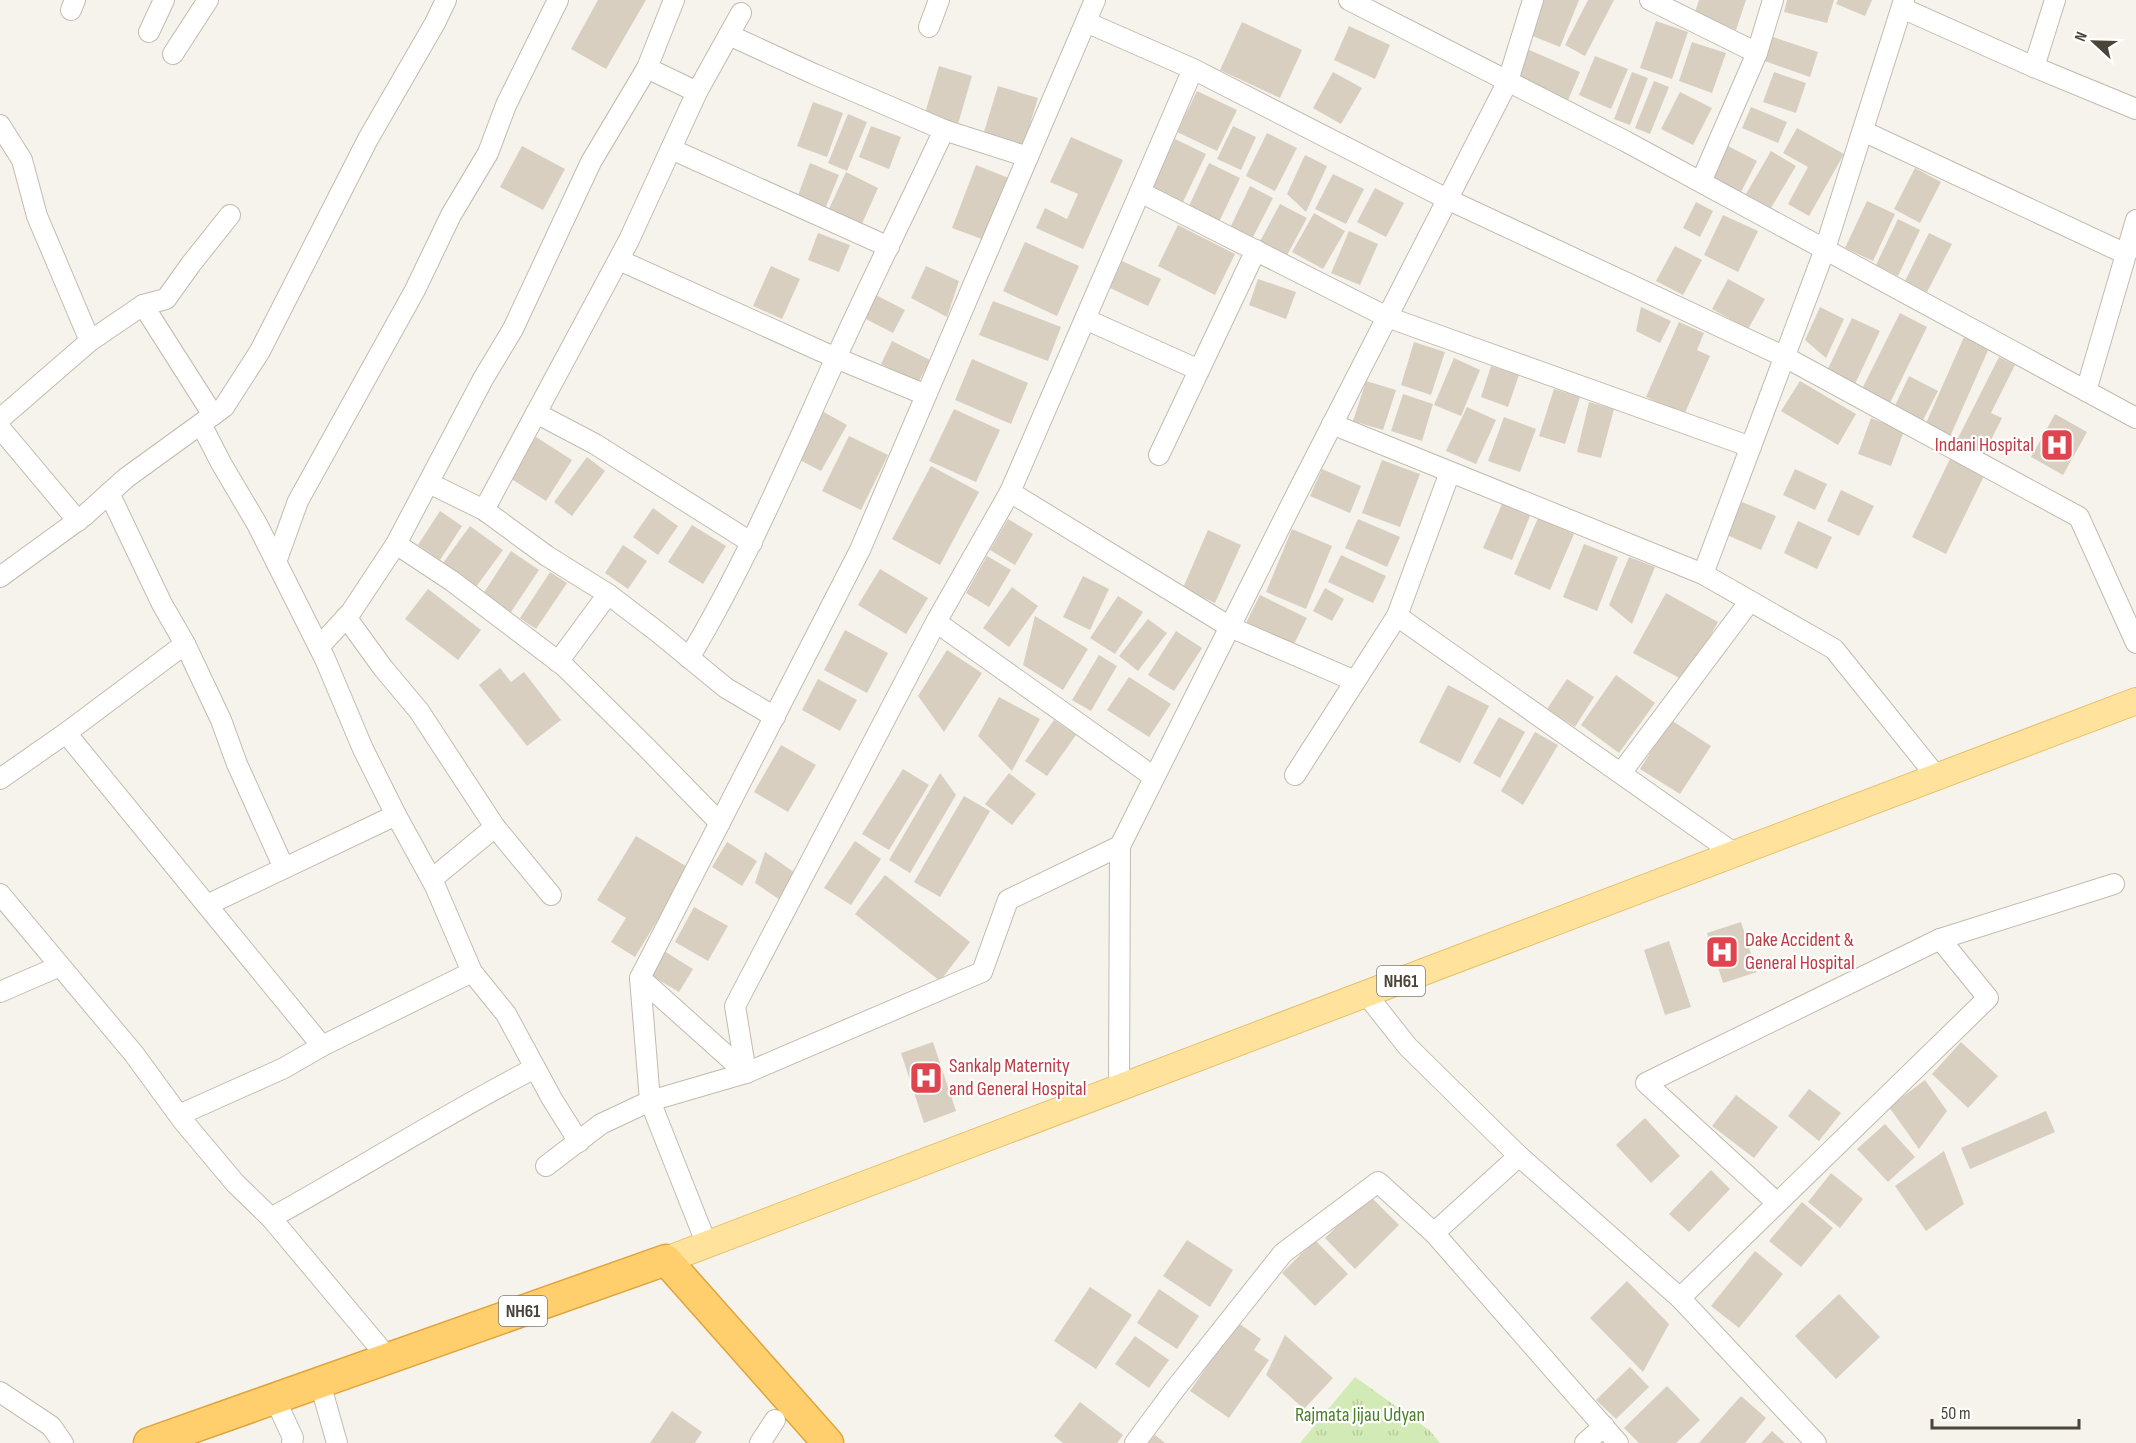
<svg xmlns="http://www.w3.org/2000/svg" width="2136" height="1443" font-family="'Sofia Sans Condensed',sans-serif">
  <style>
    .park { fill: url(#park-tufts) }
    .building { fill: #d8cfc1 }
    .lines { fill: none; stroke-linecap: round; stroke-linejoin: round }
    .minor-casing { stroke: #c2bbae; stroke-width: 22 }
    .major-casing { stroke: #e6c16a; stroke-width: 28 }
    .highway-casing { stroke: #e0a43c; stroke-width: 33 }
    .minor { stroke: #fff; stroke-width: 20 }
    .major { stroke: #ffe39c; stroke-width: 26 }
    .highway { stroke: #ffcf6e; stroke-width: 30 }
    .labels { text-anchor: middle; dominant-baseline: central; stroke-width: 4.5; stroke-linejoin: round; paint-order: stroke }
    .shield { fill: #fff; stroke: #817c74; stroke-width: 1.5 }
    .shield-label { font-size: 18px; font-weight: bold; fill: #4b4439 }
    .health-label { font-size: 20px; fill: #be3a42; stroke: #fff; text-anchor: start }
    .park-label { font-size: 20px; fill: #4a7f2a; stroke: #fff }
  </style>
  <defs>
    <pattern id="park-tufts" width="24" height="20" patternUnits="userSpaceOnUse" patternTransform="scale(1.5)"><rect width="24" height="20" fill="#d2eab5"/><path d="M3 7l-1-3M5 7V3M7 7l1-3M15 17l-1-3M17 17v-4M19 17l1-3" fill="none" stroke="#b6ca9c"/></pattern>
  </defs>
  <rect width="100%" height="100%" fill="#f6f3ec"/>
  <path class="park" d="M1355 1377 1429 1430 1440 1443H1300Z"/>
  <g class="building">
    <path d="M598 0H646L606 69 571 49Z"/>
    <path d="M1544 0H1579L1560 47 1530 35Z"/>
    <path d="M1588 0H1614L1585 56 1565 45Z"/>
    <path d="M1699 0H1746L1736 30 1694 15Z"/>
    <path d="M1787 0H1834L1827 23 1784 12Z"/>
    <path d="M1838 0H1872L1865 16 1836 4Z"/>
    <path d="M1656 21 1688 32 1672 79 1640 68Z"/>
    <path d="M1242 22 1302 50 1280 98 1220 70Z"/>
    <path d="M1349 26 1390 45 1375 79 1334 60Z"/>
    <path d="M1770 36 1818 52 1810 77 1762 60Z"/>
    <path d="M1692 42 1726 53 1712 93 1679 81Z"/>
    <path d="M1527 49 1580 72 1568 100 1515 77Z"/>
    <path d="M1595 56 1628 69 1611 109 1579 95Z"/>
    <path d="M939 66 972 76 958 124 925 113Z"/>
    <path d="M1333 72 1362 88 1341 124 1313 108Z"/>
    <path d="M1632 72 1648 78 1630 125 1614 119Z"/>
    <path d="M1774 72 1806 83 1796 113 1763 102Z"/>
    <path d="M1654 81 1669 87 1650 134 1635 128Z"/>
    <path d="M998 86 1038 98 1023 147 983 135Z"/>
    <path d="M1197 91 1237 110 1217 151 1177 132Z"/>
    <path d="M1680 92 1712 108 1693 145 1661 129Z"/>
    <path d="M813 102 843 113 827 157 797 146Z"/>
    <path d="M1751 107 1787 122 1778 143 1742 128Z"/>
    <path d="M848 114 867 122 847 171 828 163Z"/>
    <path d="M871 126 901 137 889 169 859 157Z"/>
    <path d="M1233 126 1256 137 1241 170 1217 159Z"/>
    <path d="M1797 128 1844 154 1809 216 1788 204 1808 167 1783 153Z"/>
    <path d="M1267 133 1297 148 1275 191 1246 176Z"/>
    <path d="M1071 137 1123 160 1083 249 1036 228 1045 208 1067 219 1078 194 1050 182Z"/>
    <path d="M1175 139 1206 154 1181 206 1150 191Z"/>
    <path d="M522 146 565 169 543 210 500 187Z"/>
    <path d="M1728 146 1757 161 1741 192 1711 177Z"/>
    <path d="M1771 151 1796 166 1771 208 1746 194Z"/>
    <path d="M1305 155 1327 166 1306 212 1287 194Z"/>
    <path d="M810 163 839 175 825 209 797 198Z"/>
    <path d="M1209 163 1240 178 1219 222 1188 208Z"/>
    <path d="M976 165 1011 179 987 241 952 228Z"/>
    <path d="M1915 168 1941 182 1920 223 1894 209Z"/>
    <path d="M846 172 878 188 861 226 828 211Z"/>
    <path d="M1333 174 1364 189 1346 224 1315 209Z"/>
    <path d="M1250 186 1273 198 1252 239 1230 228Z"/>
    <path d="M1375 188 1404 203 1386 237 1357 222Z"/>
    <path d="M1867 201 1895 214 1873 261 1845 248Z"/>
    <path d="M1696 202 1713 211 1700 237 1683 228Z"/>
    <path d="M1280 204 1307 218 1285 259 1258 245Z"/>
    <path d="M1314 213 1345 231 1323 269 1292 252Z"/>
    <path d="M1723 215 1758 231 1738 272 1704 255Z"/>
    <path d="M1898 219 1920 230 1898 276 1876 265Z"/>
    <path d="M1178 225 1235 254 1215 295 1158 266Z"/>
    <path d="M1349 231 1378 244 1360 285 1331 273Z"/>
    <path d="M818 233 850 245 839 272 808 260Z"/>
    <path d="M1929 233 1952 244 1927 292 1905 281Z"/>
    <path d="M1025 242 1079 266 1057 316 1003 291Z"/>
    <path d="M1675 246 1702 260 1683 295 1656 281Z"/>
    <path d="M1122 261 1161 279 1148 306 1110 288Z"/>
    <path d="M771 266 800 279 782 319 753 306Z"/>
    <path d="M926 266 959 281 947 317 911 298Z"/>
    <path d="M1258 279 1296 292 1286 319 1249 305Z"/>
    <path d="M1728 279 1765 299 1748 329 1712 309Z"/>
    <path d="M874 294 905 310 893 333 862 317Z"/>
    <path d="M993 301 1061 327 1048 361 979 335Z"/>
    <path d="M1641 307 1671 321 1660 343 1636 331Z"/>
    <path d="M1820 307 1844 319 1826 358 1805 340Z"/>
    <path d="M1900 313 1927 327 1889 405 1861 391Z"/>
    <path d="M1852 318 1880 331 1854 386 1826 373Z"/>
    <path d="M1679 322 1704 333 1697 350 1710 356 1684 415 1646 397Z"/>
    <path d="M1964 337 1989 348 1949 439 1924 428Z"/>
    <path d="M892 341 930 360 918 383 881 364Z"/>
    <path d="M1414 342 1445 352 1431 395 1401 385Z"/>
    <path d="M1999 357 2015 365 1991 413 2002 418 1982 458 1955 444Z"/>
    <path d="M1454 358 1480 370 1461 416 1434 405Z"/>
    <path d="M972 359 1028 383 1011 424 955 400Z"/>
    <path d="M1491 366 1519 375 1508 407 1481 397Z"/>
    <path d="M1909 376 1938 391 1921 424 1893 410Z"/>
    <path d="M1366 381 1396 390 1383 430 1353 421Z"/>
    <path d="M1800 381 1856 414 1838 445 1781 411Z"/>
    <path d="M1554 389 1580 397 1565 444 1539 436Z"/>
    <path d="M1403 394 1433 404 1422 441 1391 431Z"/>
    <path d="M1589 402 1614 409 1601 458 1577 452Z"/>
    <path d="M1467 407 1496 420 1476 464 1446 451Z"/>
    <path d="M954 409 1000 430 976 482 929 461Z"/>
    <path d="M822 411 847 425 821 471 796 458Z"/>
    <path d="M2055 414 2087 432 2063 475 2031 457Z"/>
    <path d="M1504 417 1536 429 1520 472 1488 461Z"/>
    <path d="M1871 418 1904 431 1891 466 1858 454Z"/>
    <path d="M849 436 888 455 861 510 822 491Z"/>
    <path d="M536 437 572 460 546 501 510 478Z"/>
    <path d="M587 457 605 471 572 516 554 502Z"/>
    <path d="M1950 459 1984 476 1946 554 1912 537Z"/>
    <path d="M1382 460 1420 474 1400 527 1362 513Z"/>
    <path d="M931 466 979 492 940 565 892 539Z"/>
    <path d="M1322 469 1361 486 1350 513 1310 496Z"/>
    <path d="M1795 469 1827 484 1815 510 1783 495Z"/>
    <path d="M1841 490 1874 506 1859 536 1827 521Z"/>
    <path d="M1742 502 1776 516 1761 550 1727 535Z"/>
    <path d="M1502 504 1530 516 1512 560 1483 548Z"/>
    <path d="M653 508 678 526 658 555 633 537Z"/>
    <path d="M440 511 462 526 440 560 418 545Z"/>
    <path d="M1538 518 1574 534 1550 590 1514 574Z"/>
    <path d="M1008 519 1033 534 1015 565 990 550Z"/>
    <path d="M1358 519 1400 537 1387 567 1345 548Z"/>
    <path d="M1798 521 1832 537 1817 569 1784 553Z"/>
    <path d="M692 525 726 546 703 584 668 562Z"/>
    <path d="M470 526 503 550 476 587 443 563Z"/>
    <path d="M1292 529 1332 546 1306 609 1266 592Z"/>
    <path d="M1208 530 1241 545 1215 603 1183 588Z"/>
    <path d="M1584 544 1618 557 1597 611 1563 597Z"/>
    <path d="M623 545 647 561 628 589 605 573Z"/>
    <path d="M511 551 539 570 511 612 483 594Z"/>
    <path d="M1341 555 1386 576 1373 603 1328 582Z"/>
    <path d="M987 556 1011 570 989 607 966 593Z"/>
    <path d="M1629 557 1655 567 1632 624 1609 605Z"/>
    <path d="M880 569 928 598 906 634 858 605Z"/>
    <path d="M550 572 567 583 536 629 520 618Z"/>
    <path d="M1083 576 1109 589 1090 630 1063 617Z"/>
    <path d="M1012 587 1038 606 1009 647 983 628Z"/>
    <path d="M1325 588 1344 599 1332 621 1313 611Z"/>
    <path d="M428 589 481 630 458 660 405 619Z"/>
    <path d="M1666 593 1718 622 1685 681 1633 653Z"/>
    <path d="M1260 595 1307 618 1293 646 1246 623Z"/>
    <path d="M1118 596 1143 612 1115 654 1090 638Z"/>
    <path d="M1035 616 1088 649 1063 690 1023 665Z"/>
    <path d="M1148 619 1167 633 1138 671 1119 656Z"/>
    <path d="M845 630 888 653 867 693 824 670Z"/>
    <path d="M1176 631 1202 648 1174 691 1148 675Z"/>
    <path d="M947 650 982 673 944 732 918 696Z"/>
    <path d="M1099 655 1117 666 1091 711 1072 700Z"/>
    <path d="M500 668 511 682 524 672 561 720 527 746 479 685Z"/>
    <path d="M1616 675 1655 703 1619 753 1581 725Z"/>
    <path d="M1129 677 1171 704 1149 737 1107 710Z"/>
    <path d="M818 679 857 700 840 731 802 710Z"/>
    <path d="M1567 679 1594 697 1575 727 1547 709Z"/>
    <path d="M1448 685 1489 706 1460 763 1419 742Z"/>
    <path d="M999 697 1040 719 1012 771 978 736Z"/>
    <path d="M1499 717 1525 732 1500 778 1473 763Z"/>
    <path d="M1054 720 1076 735 1047 776 1025 761Z"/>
    <path d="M1671 720 1711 746 1680 794 1640 769Z"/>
    <path d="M1535 732 1558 745 1523 805 1501 791Z"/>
    <path d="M781 745 816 765 788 812 754 792Z"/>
    <path d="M903 769 929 785 889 850 862 834Z"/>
    <path d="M940 773 956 795 910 873 889 860Z"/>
    <path d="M1009 773 1036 794 1012 825 985 804Z"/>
    <path d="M964 796 990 811 940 897 914 882Z"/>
    <path d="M636 836 689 868 635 957 611 942 626 918 597 900Z"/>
    <path d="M855 841 881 859 851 905 824 888Z"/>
    <path d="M727 842 757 861 742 886 712 867Z"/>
    <path d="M765 852 798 875 780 900 755 883Z"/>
    <path d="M885 875 970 942 940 981 855 914Z"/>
    <path d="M694 907 728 926 708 961 675 942Z"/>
    <path d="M1741 922 1757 972 1723 983 1707 933Z"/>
    <path d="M1669 941 1691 1007 1665 1015 1644 950Z"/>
    <path d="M664 951 693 969 679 992 650 975Z"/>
    <path d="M933 1042 956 1111 924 1123 901 1053Z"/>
    <path d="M1961 1042 1998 1076 1968 1108 1932 1074Z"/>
    <path d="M1925 1080 1947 1111 1919 1149 1889 1107Z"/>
    <path d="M1809 1089 1841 1113 1819 1141 1788 1116Z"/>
    <path d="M1736 1095 1778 1127 1754 1158 1712 1126Z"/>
    <path d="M2046 1111 2055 1132 1970 1169 1961 1148Z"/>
    <path d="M1645 1118 1680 1156 1651 1183 1616 1145Z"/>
    <path d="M1885 1124 1915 1157 1888 1182 1857 1149Z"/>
    <path d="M1944 1151 1964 1204 1926 1231 1895 1186Z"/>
    <path d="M1711 1170 1730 1189 1689 1232 1669 1214Z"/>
    <path d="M1831 1173 1863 1199 1840 1228 1808 1202Z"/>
    <path d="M1369 1195 1399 1225 1355 1269 1325 1238Z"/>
    <path d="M1802 1202 1833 1228 1801 1267 1769 1241Z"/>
    <path d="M1187 1240 1233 1270 1210 1307 1163 1276Z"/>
    <path d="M1315 1240 1348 1274 1315 1306 1282 1273Z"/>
    <path d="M1755 1251 1783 1274 1739 1328 1711 1306Z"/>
    <path d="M1627 1281 1669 1324 1643 1372 1590 1318Z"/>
    <path d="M1090 1287 1132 1315 1096 1369 1054 1341Z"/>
    <path d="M1159 1289 1199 1316 1177 1349 1137 1323Z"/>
    <path d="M1839 1294 1880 1337 1836 1379 1795 1336Z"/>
    <path d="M1237 1322 1261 1339 1254 1350 1269 1360 1229 1418 1190 1391Z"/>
    <path d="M1285 1335 1333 1378 1304 1409 1266 1375Z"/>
    <path d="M1135 1336 1169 1360 1149 1388 1115 1364Z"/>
    <path d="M1630 1367 1649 1387 1616 1419 1596 1400Z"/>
    <path d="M1667 1386 1700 1420 1676 1443H1639L1624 1428Z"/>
    <path d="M1741 1396 1766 1418 1745 1443H1699Z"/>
    <path d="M1080 1402 1123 1435 1117 1443H1063L1054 1436Z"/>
    <path d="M672 1411 702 1432 695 1443H650Z"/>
    <path d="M1772 1431 1785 1443H1761Z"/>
    <path d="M1155 1435 1165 1443H1148Z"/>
  </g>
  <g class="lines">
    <defs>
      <g id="minor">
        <path d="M1349 0 1625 141 2136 418"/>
        <path d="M1650 0 1757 53"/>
        <path d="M1902 8 2034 67 2055 0"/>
        <path d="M71 10 75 0"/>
        <path d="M1086 22 1193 69 1447 199 1785 357 2079 517 2136 643"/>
        <path d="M929 27 939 0"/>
        <path d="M149 32 164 0"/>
        <path d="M729 35 814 74 944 130 1028 157"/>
        <path d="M173 54 208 0"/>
        <path d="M2034 67 2136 109"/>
        <path d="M647 68 697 92 741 13"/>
        <path d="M0 125 22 160 37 216 90 341"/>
        <path d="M1863 131 2126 254"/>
        <path d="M671 149 889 247"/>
        <path d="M1701 182 1757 53 1773 0"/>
        <path d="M1140 192 1193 69"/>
        <path d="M619 260 836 358 926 395"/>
        <path d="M143 305 213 415"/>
        <path d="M1085 319 1199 370"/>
        <path d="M2086 391 2136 220"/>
        <path d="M536 413 595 444 752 543"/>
        <path d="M0 419 90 341 143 305 166 299 191 264 230 215"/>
        <path d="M201 424 221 463 257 524 325 659 363 749 396 815 435 886 472 972 506 1014 552 1099 579 1142"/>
        <path d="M1332 424 1703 574 1825 249 1904 0"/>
        <path d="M0 428 78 521"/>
        <path d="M1159 455 1256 250"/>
        <path d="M1450 472 1397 616 1735 854"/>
        <path d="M429 483 484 510 547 556 608 594 659 633 726 688 775 717"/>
        <path d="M109 493 162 604 185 644 221 720 237 764 284 868"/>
        <path d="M484 510 629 240 697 92"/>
        <path d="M396 544 452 581 564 666 647 748 720 823"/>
        <path d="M276 562 298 501 415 290 451 215 488 153 506 105 558 0"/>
        <path d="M1703 574 1834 649 1937 777"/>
        <path d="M0 577 84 516 126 478 224 407 260 351 368 139 435 23 446 0"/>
        <path d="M346 617 383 668 419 711 495 827 551 895"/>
        <path d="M936 622 1154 777"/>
        <path d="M319 647 351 612 396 544 483 379 513 329 591 162 647 68 674 0"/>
        <path d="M689 658C746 563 789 461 835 360 870 283 908 207 944 130"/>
        <path d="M558 662 608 594"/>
        <path d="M1355 681 1230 627 1010 492 1140 192 1387 317 1751 447"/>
        <path d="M66 733 322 1046"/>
        <path d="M1621 773 1750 601"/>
        <path d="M1295 775 1397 616"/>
        <path d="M0 779 66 733 185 644"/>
        <path d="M432 879 495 827"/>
        <path d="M0 894 134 1054 183 1121 235 1183 271 1218 389 1359"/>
        <path d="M207 905 396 815"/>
        <path d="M1940 939 2114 884"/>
        <path d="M640 978 746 1073"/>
        <path d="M0 992 60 966"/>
        <path d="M1366 994 1408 1047 1519 1156 1680 1298 1816 1443"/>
        <path d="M746 1073 735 1006 936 622 1010 492"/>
        <path d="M1119 1088 1120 846 1292 503 1508 81 1533 0"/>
        <path d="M179 1115 284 1068 322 1046 472 972"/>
        <path d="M1519 1156 1434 1233 1618 1443"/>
        <path d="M546 1166 601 1124 650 1101 746 1073 982 972 1008 900 1120 846"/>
        <path d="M271 1218C360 1169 445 1114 535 1068"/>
        <path d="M707 1245 650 1101 640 978 860 550 1095 0"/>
        <path d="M1680 1298 1988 998 1940 939 1646 1083 1777 1203"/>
        <path d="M320 1383 337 1443"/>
        <path d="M0 1392 51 1426 63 1443"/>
        <path d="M275 1399 293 1438 292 1443"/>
        <path d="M760 1443 775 1420"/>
        <path d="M1135 1443 1175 1389 1283 1253 1378 1182 1434 1233"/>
        <path d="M1585 1443 1604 1426"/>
      </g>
      <path id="major" d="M666 1260 2136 701"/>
      <path id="highway" d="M149 1443 666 1260 828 1443"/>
    </defs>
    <use href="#minor" class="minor-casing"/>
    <use href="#major" class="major-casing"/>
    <use href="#highway" class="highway-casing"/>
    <use href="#minor" class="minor"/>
    <use href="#major" class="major"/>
    <use href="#highway" class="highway"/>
  </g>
  <defs>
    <symbol id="hospital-square" viewBox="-11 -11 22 22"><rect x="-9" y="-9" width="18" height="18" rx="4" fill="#e0444e" stroke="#fff"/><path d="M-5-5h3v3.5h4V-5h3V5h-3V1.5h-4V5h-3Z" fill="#fff"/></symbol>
  </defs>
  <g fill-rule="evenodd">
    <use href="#hospital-square" x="2038" y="426" width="38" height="38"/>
    <use href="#hospital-square" x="1703" y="933" width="38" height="38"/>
    <use href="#hospital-square" x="907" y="1059" width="38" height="38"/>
  </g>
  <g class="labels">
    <g class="shield">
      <rect x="1377" y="966" width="48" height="30" rx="4.5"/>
      <rect x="499" y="1296" width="48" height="30" rx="4.5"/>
    </g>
    <g class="shield-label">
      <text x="1401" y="981">NH61</text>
      <text x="523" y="1311">NH61</text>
    </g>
    <g class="health-label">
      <text x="2034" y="445" text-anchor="end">Indani Hospital</text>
      <text x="1745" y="940">Dake Accident &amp;<tspan x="1745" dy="23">General Hospital</tspan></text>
      <text x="949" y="1066">Sankalp Maternity<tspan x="949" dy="23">and General Hospital</tspan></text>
    </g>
    <g class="park-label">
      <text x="1360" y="1415">Rajmata Jijau Udyan</text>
    </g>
  </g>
  <g transform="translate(2094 42) rotate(292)" stroke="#ffffff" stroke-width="4.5" paint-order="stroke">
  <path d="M0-4.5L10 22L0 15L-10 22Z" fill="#4b4439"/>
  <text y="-9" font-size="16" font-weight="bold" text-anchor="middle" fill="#4b4439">N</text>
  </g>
  <path d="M1932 1419v9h147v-9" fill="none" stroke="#4b4439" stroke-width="3"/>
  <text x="1941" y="1419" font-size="18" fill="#4b4439" stroke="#ffffff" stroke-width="4.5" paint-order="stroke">50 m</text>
</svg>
